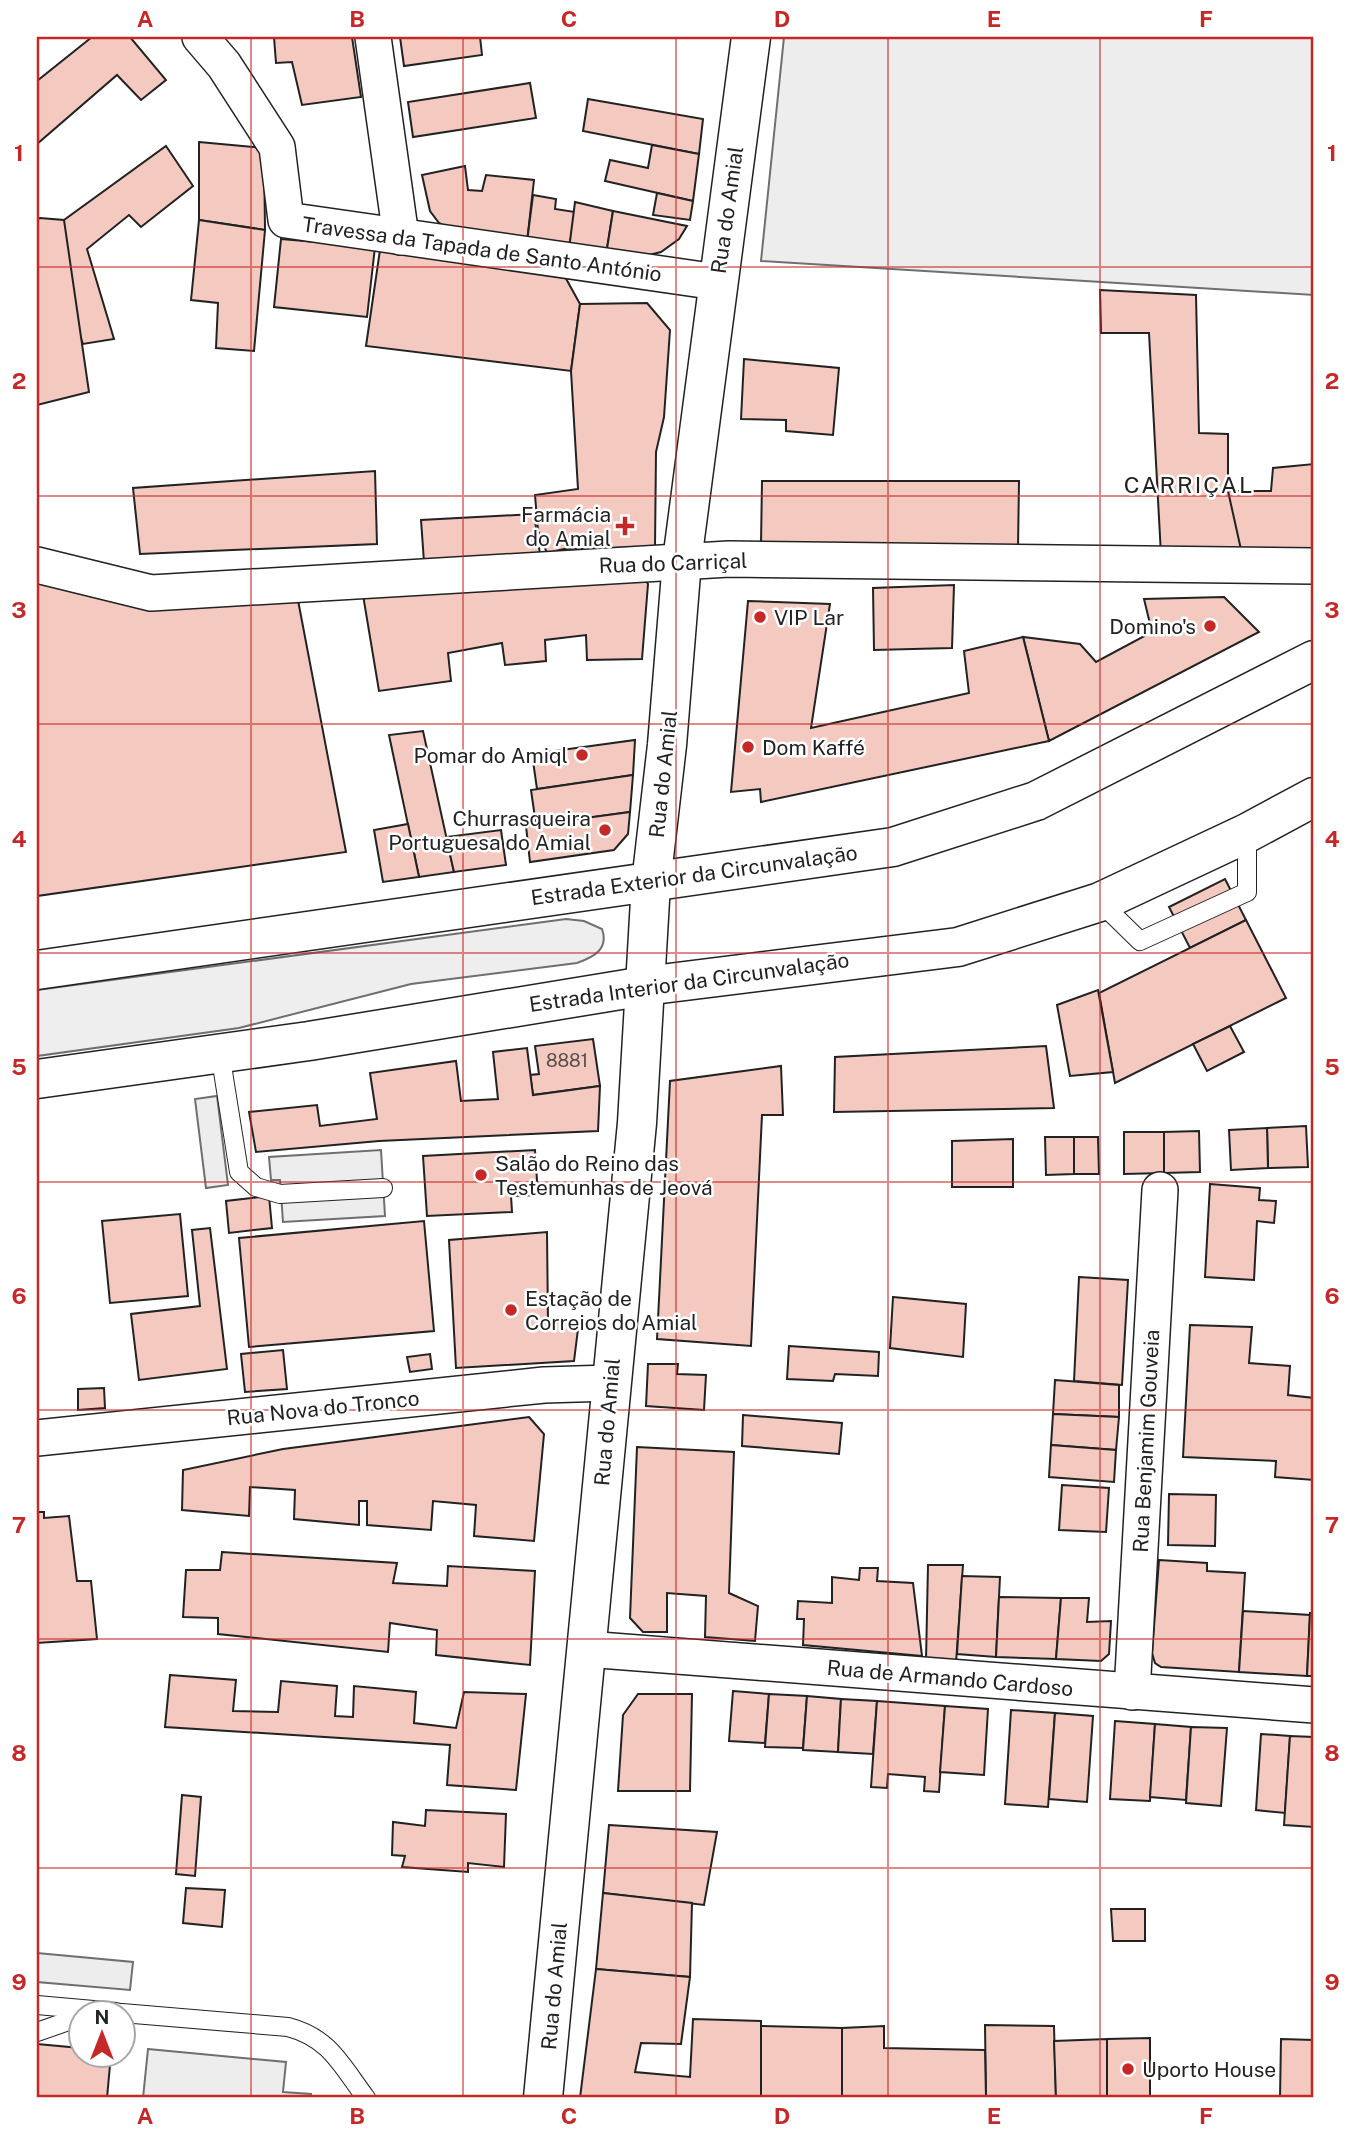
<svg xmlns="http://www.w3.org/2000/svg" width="1351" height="2135" font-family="'Public Sans',sans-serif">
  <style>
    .grass { fill: #eee; stroke: #6f6f6f; stroke-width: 2 }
    .parking { fill: #ededed; stroke: #6f6f6f; stroke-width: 2 }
    .building { fill: #f3c9c0; stroke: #222; stroke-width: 2 }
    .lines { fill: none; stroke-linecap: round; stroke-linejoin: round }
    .service-casing { stroke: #222; stroke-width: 20 }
    .minor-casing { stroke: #222; stroke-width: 38 }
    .secondary-casing { stroke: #222; stroke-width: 41 }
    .primary-casing { stroke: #222; stroke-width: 41 }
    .service { stroke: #fff; stroke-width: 18 }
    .minor { stroke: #fff; stroke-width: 35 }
    .secondary { stroke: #fff; stroke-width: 38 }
    .primary { stroke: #fff; stroke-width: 38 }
    .grid { fill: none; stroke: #c62828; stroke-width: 2; stroke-opacity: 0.55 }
    .poi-dot { fill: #c62828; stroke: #fff; stroke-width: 2.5 }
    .labels { text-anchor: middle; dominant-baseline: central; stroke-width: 5; stroke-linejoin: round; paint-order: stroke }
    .number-label { font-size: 18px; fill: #564c4a }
    .street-label { font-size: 21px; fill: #222; stroke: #fff }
    .poi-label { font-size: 21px; fill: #222; stroke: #fff; text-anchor: start }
    .neighbourhood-label { font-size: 23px; letter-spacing: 2px; fill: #222; stroke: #fff }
    .neatline { fill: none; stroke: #c62828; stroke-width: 2.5 }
    .grid-label { font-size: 23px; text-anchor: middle; font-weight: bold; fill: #c62828 }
  </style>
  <rect width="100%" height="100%" fill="#fff"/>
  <path class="grass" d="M566 919 584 921 602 929C609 949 594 957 577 963L411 984 239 1028 37 1056V990Z"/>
  <g class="parking">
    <path d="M784 37H1314V295L761 261Z"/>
    <path d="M217 1096 228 1185 206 1188 195 1099Z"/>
    <path d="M381 1150 385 1216 283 1222 280 1180H271L269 1157Z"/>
    <path d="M37 1953 133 1962 130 1990 37 1982Z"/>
    <path d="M148 2049 286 2062 283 2092 311 2094V2098H143Z"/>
  </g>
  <g class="building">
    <path d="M92 37H130L166 80 141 100 117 75 37 144V81Z"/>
    <path d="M274 37H352L361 97 302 105 292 62 276 63Z"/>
    <path d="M400 37H480L482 55 404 66Z"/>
    <path d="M530 83 536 118 413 137 408 102Z"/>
    <path d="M588 99 703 119 699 154 583 131Z"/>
    <path d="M199 142 264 148 265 230 199 220Z"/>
    <path d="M652 145 699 154 693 201 605 181 610 160 648 168Z"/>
    <path d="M166 146 193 186 141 227 129 215 87 249 114 339 83 344 50 256 53 233 64 220Z"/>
    <path d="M465 166 468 190 482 191 486 175 534 180 527 242 452 230 439 223 430 211 422 175Z"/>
    <path d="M657 193 693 201 690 220 653 215Z"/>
    <path d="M533 195 556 199 555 209 575 212 569 249 527 242Z"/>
    <path d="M575 202 613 211 606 255 569 249Z"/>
    <path d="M613 211 687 226 679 239 661 252 633 259 606 255Z"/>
    <path d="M40 218 64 220 89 392 37 405V220Z"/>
    <path d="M199 220 265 230 254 351 216 348 218 303 191 300Z"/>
    <path d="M281 239 375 247 367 317 274 307Z"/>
    <path d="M380 250 564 275 580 304 571 371 366 346Z"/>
    <path d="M1100 290 1196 295 1199 433 1228 434V491H1240L1242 554 1161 555 1149 333H1101Z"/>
    <path d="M647 303 670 330 664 417 656 452 655 547 564 549 547 553 538 531 535 495 578 489 571 371 580 304Z"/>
    <path d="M744 359 839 368 833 435 786 431V420L741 419Z"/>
    <path d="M1314 464V561L1242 554 1228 491H1271L1273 468Z"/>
    <path d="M375 471 377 544 140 554 133 488Z"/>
    <path d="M762 481H1019L1018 548 761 544Z"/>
    <path d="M534 514 540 554 424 562 421 520Z"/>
    <path d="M37 575 297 595 346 852 37 896Z"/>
    <path d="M642 576 648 584 642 659 587 660 586 635 545 640 546 661 505 665 502 643 448 653 451 681 379 691 363 595Z"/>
    <path d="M954 585 952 648 874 650 873 588Z"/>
    <path d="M1224 597 1259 632 1049 741 1023 637 1080 644 1096 662 1152 632 1144 599Z"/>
    <path d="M748 601 830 604 811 728 969 693 964 651 1023 637 1049 741 761 802 760 789 731 792Z"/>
    <path d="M423 731 454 872 419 877 389 735Z"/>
    <path d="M635 740 633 775 537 789 532 754Z"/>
    <path d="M633 775 630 812 536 825 531 790Z"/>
    <path d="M630 812 628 834 614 850 530 862 526 826Z"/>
    <path d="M408 824 419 877 383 882 374 830Z"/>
    <path d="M501 830 506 865 454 872 446 837Z"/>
    <path d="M1225 879 1246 920 1190 948 1169 907Z"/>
    <path d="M1246 920 1286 998 1115 1083 1099 993Z"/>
    <path d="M1098 990 1113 1072 1070 1076 1057 1005Z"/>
    <path d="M1230 1026 1244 1052 1207 1071 1193 1044Z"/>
    <path d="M593 1039 600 1086 533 1095 530 1075 539 1074 535 1046Z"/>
    <path d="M1046 1046 1054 1108 834 1112 835 1057Z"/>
    <path d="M527 1048 533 1095 600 1086 598 1131 379 1141 256 1152 249 1112 317 1105 320 1126 377 1119 370 1073 456 1061 461 1101 498 1099 493 1052Z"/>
    <path d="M781 1066 783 1115H762L751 1346 657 1339 670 1081Z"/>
    <path d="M1306 1126 1308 1167 1268 1168 1267 1128Z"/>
    <path d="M1267 1128 1268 1168 1231 1170 1229 1130Z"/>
    <path d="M1199 1131 1200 1172 1164 1173V1132Z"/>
    <path d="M1124 1132H1164V1173L1124 1174Z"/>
    <path d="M1045 1137H1074V1174L1046 1175Z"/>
    <path d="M1074 1137H1098L1099 1174H1074Z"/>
    <path d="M1013 1139V1187H952V1141Z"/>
    <path d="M535 1150 538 1195 511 1196 512 1212 427 1216 423 1156Z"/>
    <path d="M1210 1184 1260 1188 1259 1200 1276 1201 1274 1223 1257 1221 1254 1280 1205 1277Z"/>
    <path d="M269 1196 272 1228 229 1233 226 1201Z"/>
    <path d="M180 1214 188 1296 110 1303 102 1221Z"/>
    <path d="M424 1221 434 1331 249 1347 239 1238Z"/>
    <path d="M210 1228 227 1369 139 1380 131 1314 200 1306 192 1230Z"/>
    <path d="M547 1232 548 1323 579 1321 574 1361 456 1368 449 1240Z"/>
    <path d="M1079 1277 1128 1280 1122 1385 1074 1381Z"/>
    <path d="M893 1297 966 1304 963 1357 890 1348Z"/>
    <path d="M1190 1325 1252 1327 1249 1363 1290 1366 1288 1395 1314 1398V1480L1275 1477 1276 1461 1183 1457Z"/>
    <path d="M789 1346 879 1352 878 1376 835 1374 833 1381 787 1379Z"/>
    <path d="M283 1350 287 1389 245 1392 241 1354Z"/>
    <path d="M430 1354 432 1369 410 1372 407 1357Z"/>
    <path d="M648 1364H678L677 1374 706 1375 704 1410 646 1406Z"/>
    <path d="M1055 1380 1119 1385V1417L1053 1414Z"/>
    <path d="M104 1388 105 1408 78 1410V1389Z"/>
    <path d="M1053 1414 1119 1417 1116 1450 1051 1445Z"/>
    <path d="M743 1415 842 1423 839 1454 742 1446Z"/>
    <path d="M529 1417 544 1434 534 1541 474 1536 476 1505 433 1501 431 1530 367 1525V1501H359V1525L294 1519 295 1490 250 1487 249 1516 182 1510 183 1470 283 1449Z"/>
    <path d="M1051 1445 1116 1450 1114 1482 1049 1477Z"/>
    <path d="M637 1447 734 1452 729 1593 758 1606 755 1641 705 1637 706 1596 667 1593V1632H643L630 1618Z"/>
    <path d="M1062 1485 1109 1488 1106 1532 1059 1530Z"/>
    <path d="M1169 1494 1216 1495 1215 1546 1168 1545Z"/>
    <path d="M37 1512H44V1518L69 1516 77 1581H91L97 1639 37 1643Z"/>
    <path d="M222 1552 397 1563 393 1583 447 1586 448 1566 535 1571 530 1665 436 1655 437 1630 390 1623 388 1652 218 1634V1618L183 1617 186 1570H220Z"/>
    <path d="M1159 1560 1207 1563V1571L1245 1573 1239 1672 1161 1667 1155 1663 1152 1653Z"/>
    <path d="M928 1565H963L956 1663 926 1660Z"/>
    <path d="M860 1568H878L877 1581 913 1583 922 1656 803 1645 804 1619H797L798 1601 832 1603V1577L859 1580Z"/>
    <path d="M962 1576 1000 1577 996 1657 957 1654Z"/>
    <path d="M999 1597 1061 1598 1056 1659 996 1657Z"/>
    <path d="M1061 1598H1089L1087 1622 1111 1621 1109 1654 1101 1661 1056 1659Z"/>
    <path d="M1243 1611 1310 1615 1307 1676 1239 1672Z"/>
    <path d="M1310 1613H1314V1676H1307Z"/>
    <path d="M170 1675 236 1680 233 1711 278 1712 281 1681 337 1686 335 1716 353 1717 354 1686 416 1692 414 1723 456 1728 464 1692 526 1694 516 1790 447 1785 450 1745 165 1727Z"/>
    <path d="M733 1691 769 1694 765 1743 729 1741Z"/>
    <path d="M638 1694H692L690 1791H618L623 1715Z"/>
    <path d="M769 1694 807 1696 803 1748 765 1747Z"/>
    <path d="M807 1696 841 1699 838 1752 803 1750Z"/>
    <path d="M841 1699 877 1701 873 1754 838 1752Z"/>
    <path d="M877 1701 945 1706 939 1792 924 1791 925 1777 888 1774 887 1788 871 1787Z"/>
    <path d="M945 1706 988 1709 984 1775 940 1772Z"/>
    <path d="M1011 1710 1055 1713 1048 1807 1005 1804Z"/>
    <path d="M1055 1713 1093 1716 1087 1802 1049 1799Z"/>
    <path d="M1115 1721 1155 1724 1150 1801 1110 1799Z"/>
    <path d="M1155 1724 1191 1727 1186 1800 1150 1797Z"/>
    <path d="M1191 1727 1227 1728 1221 1806 1186 1803Z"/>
    <path d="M1261 1734 1290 1736 1285 1813 1256 1810Z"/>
    <path d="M1290 1736 1314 1737V1827L1284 1825Z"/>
    <path d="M182 1795 201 1797 195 1876 176 1874Z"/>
    <path d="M426 1810 506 1814 504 1867 468 1863V1872L402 1867 405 1856 392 1855 393 1822 425 1826Z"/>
    <path d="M609 1825 717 1832 704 1905 603 1893Z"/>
    <path d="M186 1888 225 1890 222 1927 183 1923Z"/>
    <path d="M603 1893 692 1903 690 1977 596 1969Z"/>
    <path d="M1111 1909H1145V1941H1113Z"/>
    <path d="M596 1969 690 1977 681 2044 641 2043 635 2072 690 2077 693 2019 761 2021V2098H580Z"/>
    <path d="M985 2025 1054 2026 1056 2098H986Z"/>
    <path d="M761 2026 842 2028V2098H761Z"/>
    <path d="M884 2026V2048L985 2050 986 2098H842V2028Z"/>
    <path d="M1150 2038V2098H1107V2039Z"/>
    <path d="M1107 2039V2098H1056L1054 2041Z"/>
    <path d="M1281 2039 1314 2040V2098H1280Z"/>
    <path d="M37 2044 80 2048V2054H111L107 2098H37Z"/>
  </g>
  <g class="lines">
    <defs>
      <g id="service">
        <path d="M1100 902 1140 941 1247 892V833"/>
        <path d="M220 1053 239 1172 256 1187 280 1194 383 1188"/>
        <path d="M37 2005 116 2012"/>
        <path d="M122 2013 288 2027C330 2038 341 2065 366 2098"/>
        <path d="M37 2032 80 2017"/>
      </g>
      <g id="minor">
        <path d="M200 37 224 65 277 147 286 220 717 282"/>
        <path d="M373 37 401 237"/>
        <path d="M37 565 151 593 729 559 1314 566"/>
        <path d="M37 1438 544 1385 610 1383"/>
        <path d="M586 1649 1314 1705"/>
        <path d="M1132 1692 1160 1190"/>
      </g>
      <path id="secondary" d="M543 2098 637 1123 651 883 667 745 682 561 751 37"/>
      <g id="primary">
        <path d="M37 970 893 847 1036 801 1314 660"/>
        <path d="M37 1079 309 1041 645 986 958 947 1100 902 1247 833 1314 797"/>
      </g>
    </defs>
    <use href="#service" class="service-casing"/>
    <use href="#minor" class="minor-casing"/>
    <use href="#secondary" class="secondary-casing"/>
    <use href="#primary" class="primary-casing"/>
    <use href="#service" class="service"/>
    <use href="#minor" class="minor"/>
    <use href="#secondary" class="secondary"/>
    <use href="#primary" class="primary"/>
  </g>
  <path class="grid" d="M251 37V2098M463 37V2098M676 37V2098M888 37V2098M1100 37V2098M37 267H1314M37 496H1314M37 724H1314M37 953H1314M37 1182H1314M37 1410H1314M37 1639H1314M37 1868H1314"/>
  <g class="poi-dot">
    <path d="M621.5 515.5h7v7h7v7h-7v7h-7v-7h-7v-7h7z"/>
    <circle cx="760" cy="617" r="7"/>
    <circle cx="1210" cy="626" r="7"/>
    <circle cx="748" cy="747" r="7"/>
    <circle cx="582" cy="755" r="7"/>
    <circle cx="605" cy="830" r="7"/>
    <circle cx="481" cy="1175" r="7"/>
    <circle cx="511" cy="1310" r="7"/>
    <circle cx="1128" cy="2069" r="7"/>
  </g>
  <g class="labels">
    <g class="number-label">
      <text x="567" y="1060">8881</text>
    </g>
    <g class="street-label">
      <text transform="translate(727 210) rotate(-82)">Rua do Amial</text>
      <text transform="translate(482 249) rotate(8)">Travessa da Tapada de Santo António</text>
      <text transform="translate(673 563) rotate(-2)">Rua do Carriçal</text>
      <text transform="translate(663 774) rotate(-84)">Rua do Amial</text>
      <text transform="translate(694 875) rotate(-8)">Estrada Exterior da Circunvalação</text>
      <text transform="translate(689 982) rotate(-8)">Estrada Interior da Circunvalação</text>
      <text transform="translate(323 1408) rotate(-6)">Rua Nova do Tronco</text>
      <text transform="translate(607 1422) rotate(-85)">Rua do Amial</text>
      <text transform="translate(1146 1441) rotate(-87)">Rua Benjamim Gouveia</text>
      <text transform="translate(950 1678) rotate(5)">Rua de Armando Cardoso</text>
      <text transform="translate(554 1986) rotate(-85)">Rua do Amial</text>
    </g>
    <g class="poi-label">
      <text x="611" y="514" text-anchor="end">Farmácia<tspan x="611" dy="24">do Amial</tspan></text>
      <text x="774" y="617">VIP Lar</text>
      <text x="1196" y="626" text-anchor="end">Domino's</text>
      <text x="762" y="747">Dom Kaffé</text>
      <text x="568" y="755" text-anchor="end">Pomar do Amiql</text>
      <text x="591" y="818" text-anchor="end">Churrasqueira<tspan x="591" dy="24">Portuguesa do Amial</tspan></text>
      <text x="495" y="1163">Salão do Reino das<tspan x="495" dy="24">Testemunhas de Jeová</tspan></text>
      <text x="525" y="1298">Estação de<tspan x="525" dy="24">Correios do Amial</tspan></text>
      <text x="1142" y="2069">Uporto House</text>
    </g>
    <g class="neighbourhood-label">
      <text x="1189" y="484">CARRIÇAL</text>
    </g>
  </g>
  <rect width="1351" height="2135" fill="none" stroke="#ffffff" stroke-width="77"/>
  <g transform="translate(102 2034)"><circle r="33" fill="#ffffff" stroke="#a7a7a7" stroke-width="2"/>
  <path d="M0-5L12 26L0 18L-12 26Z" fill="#c62828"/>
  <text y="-10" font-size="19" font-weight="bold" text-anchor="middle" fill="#222222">N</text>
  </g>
  <rect x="38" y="38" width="1274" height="2058" class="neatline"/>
  <g class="grid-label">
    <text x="145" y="27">A</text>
    <text x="357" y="27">B</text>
    <text x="569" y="27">C</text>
    <text x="782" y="27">D</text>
    <text x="994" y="27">E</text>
    <text x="1206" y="27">F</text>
    <text x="19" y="161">1</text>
    <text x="1332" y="161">1</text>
    <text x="19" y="389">2</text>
    <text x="1332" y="389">2</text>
    <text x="19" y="618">3</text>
    <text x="1332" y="618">3</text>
    <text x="19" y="847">4</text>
    <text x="1332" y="847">4</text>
    <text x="19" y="1075">5</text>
    <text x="1332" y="1075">5</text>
    <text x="19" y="1304">6</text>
    <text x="1332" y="1304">6</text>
    <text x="19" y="1533">7</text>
    <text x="1332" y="1533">7</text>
    <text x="19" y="1761">8</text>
    <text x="1332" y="1761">8</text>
    <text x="19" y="1990">9</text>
    <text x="1332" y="1990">9</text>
    <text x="145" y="2124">A</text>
    <text x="357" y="2124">B</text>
    <text x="569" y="2124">C</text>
    <text x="782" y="2124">D</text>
    <text x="994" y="2124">E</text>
    <text x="1206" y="2124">F</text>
  </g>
</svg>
